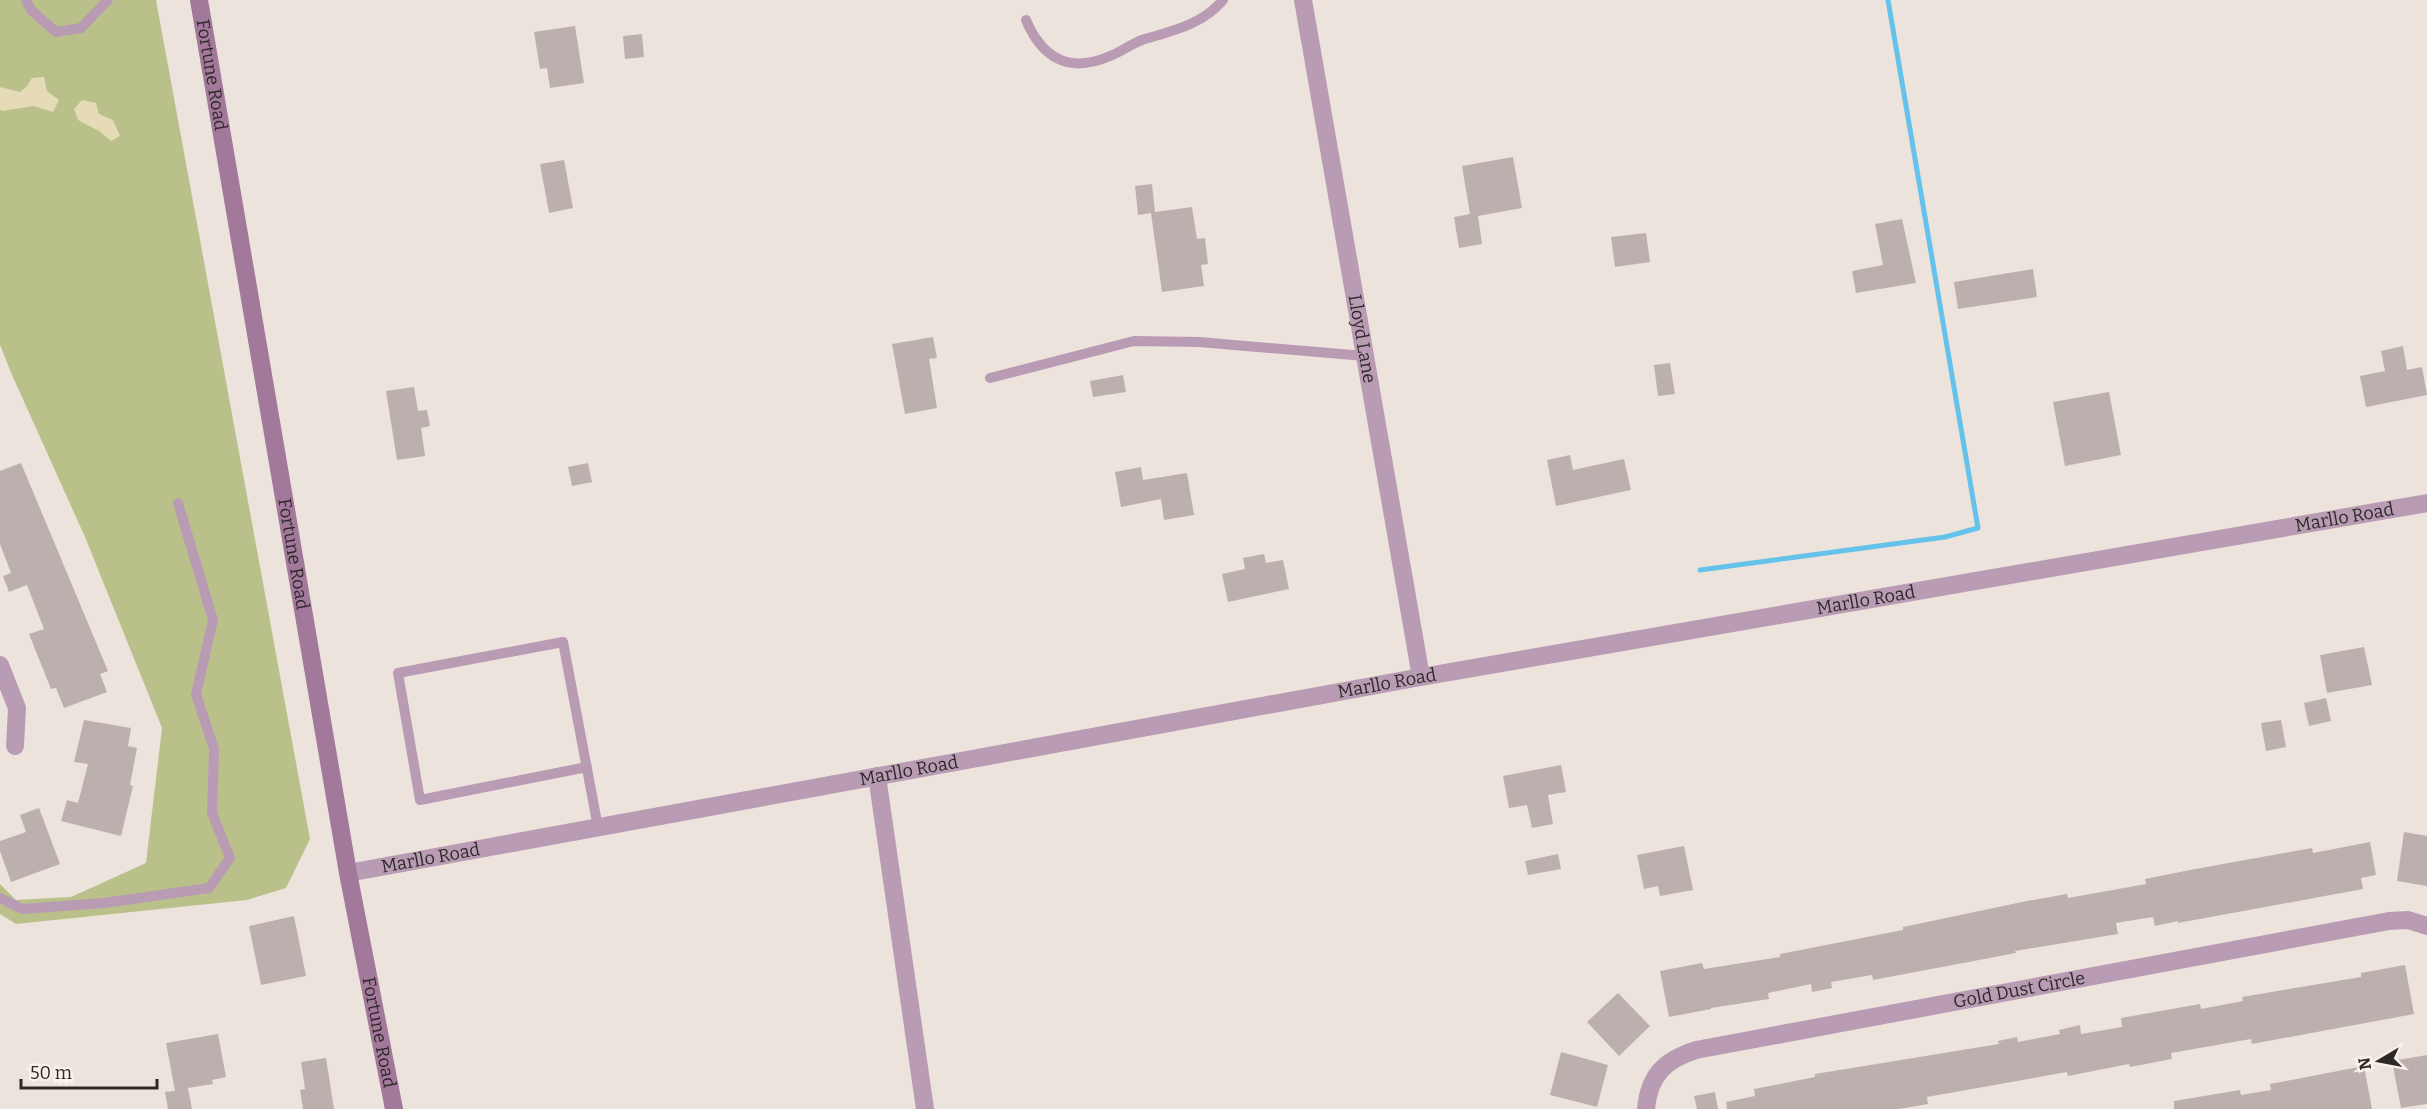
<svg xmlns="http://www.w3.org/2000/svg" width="2427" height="1109" font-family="Bitter,serif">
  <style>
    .green { fill: #b9c089 }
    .sand { fill: #e5dcb7 }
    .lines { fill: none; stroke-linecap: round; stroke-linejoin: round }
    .stream { stroke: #65c2ea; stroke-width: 5 }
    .building { fill: #bcb0ae }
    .lane { stroke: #b99cb4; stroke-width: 10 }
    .street { stroke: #b99cb4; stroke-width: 18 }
    .secondary { stroke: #a2789b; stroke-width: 18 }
    .labels { text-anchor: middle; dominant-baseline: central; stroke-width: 5; stroke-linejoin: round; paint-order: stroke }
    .street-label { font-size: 18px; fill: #2d2927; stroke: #fbf0eb }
  </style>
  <rect width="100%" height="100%" fill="#ede3dd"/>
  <path class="green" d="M0 0H156L310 839 286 888 247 900 16 924 0 914V884L16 900 71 897 146 863 162 728 85 537 12 375 0 345Z"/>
  <g class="sand">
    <path d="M44 77 47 91 59 100 53 112 34 106 2 111 0 109V87L20 92 27 86 32 78Z"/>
    <path d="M82 100 96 103 99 114 113 120 120 136 111 141 99 131 78 120 74 109Z"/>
  </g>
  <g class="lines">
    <path class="stream" d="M1700 570 1945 537 1978 528 1888 0"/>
  </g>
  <g class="building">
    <path d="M575 26 584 83 550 88 547 68 540 69 534 32Z"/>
    <path d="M642 34 644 57 625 59 623 36Z"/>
    <path d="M1513 157 1522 208 1478 216 1482 244 1459 248 1454 217 1470 214 1462 166Z"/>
    <path d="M564 160 573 208 549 213 540 164Z"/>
    <path d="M1152 184 1155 212 1192 207 1197 239 1205 238 1208 264 1201 265 1204 286 1162 292 1151 213 1138 215 1135 186Z"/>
    <path d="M1902 219 1916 283 1856 293 1852 271 1883 265 1875 224Z"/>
    <path d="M1646 233 1650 262 1615 267 1611 237Z"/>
    <path d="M2033 269 2037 297 1958 309 1954 282Z"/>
    <path d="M933 337 937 358 929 359 937 408 905 414 892 344Z"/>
    <path d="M2403 346 2407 370 2422 367 2427 395 2366 407 2360 376 2385 371 2381 351Z"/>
    <path d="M1670 363 1675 394 1658 396 1654 365Z"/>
    <path d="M1123 375 1126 392 1093 397 1090 381Z"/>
    <path d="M414 387 418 411 427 410 430 426 421 428 425 456 397 460 386 391Z"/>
    <path d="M2109 392 2121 455 2065 466 2053 402Z"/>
    <path d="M1570 455 1573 470 1624 459 1631 490 1556 506 1547 460Z"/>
    <path d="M21 463 108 671 100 674 107 692 64 708 56 688 51 689 29 634 44 629 27 585 9 592 3 576 11 573 0 544V471Z"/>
    <path d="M588 463 592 482 572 486 568 467Z"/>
    <path d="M1141 467 1143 480 1187 473 1194 515 1164 520 1161 499 1121 507 1115 472Z"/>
    <path d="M1264 554 1266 563 1283 560 1289 589 1228 602 1222 574 1245 569 1243 558Z"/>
    <path d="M2364 647 2372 685 2327 693 2320 655Z"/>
    <path d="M2326 698 2331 721 2309 726 2304 703Z"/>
    <path d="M84 720 131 728 128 746 137 748 130 785 133 786 121 836 61 821 67 800 78 803 88 764 74 762Z"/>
    <path d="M2281 720 2286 747 2266 751 2261 723Z"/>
    <path d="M1561 765 1566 792 1548 795 1553 824 1532 828 1527 805 1509 808 1503 776Z"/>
    <path d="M39 808 60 864 11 882 0 851V841L26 832 20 815Z"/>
    <path d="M2404 832 2427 836V886L2397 881Z"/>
    <path d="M2370 842 2376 875 2361 878 2363 889 2178 923V921L2155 926 2153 917 2116 923 2118 934 2015 951 2016 953 1873 980 1872 975 1831 982 1832 988 1812 992 1811 984 1768 993 1769 999 1711 1008V1009L1669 1017 1660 971 1702 963 1704 969 1780 957V954L1903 930V927L2027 901 2067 894 2068 898 2146 884 2145 879 2190 870 2312 848 2313 853Z"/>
    <path d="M1684 846 1693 890 1660 896 1658 886 1644 889 1637 855Z"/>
    <path d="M1558 854 1561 869 1528 875 1525 861Z"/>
    <path d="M294 916 306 976 261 985 249 926Z"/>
    <path d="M2405 965 2414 1014 2252 1044 2251 1039 2171 1053 2172 1059 2130 1067 2129 1064 2068 1076 2067 1072 1927 1097 1928 1104 1899 1109H1727L1726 1102 1755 1096 1754 1089 1815 1077V1074L1999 1044 1998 1041 2017 1037 2018 1042 2060 1034 2059 1030 2080 1025 2081 1034 2122 1027 2121 1018 2200 1004 2201 1009 2243 1001 2242 997 2361 977V973Z"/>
    <path d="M1618 993 1650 1026 1619 1056 1587 1022Z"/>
    <path d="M218 1034 226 1077 212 1080 213 1084 188 1088 192 1109H168L165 1092 175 1091 166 1043Z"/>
    <path d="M1561 1052 1608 1065 1597 1107 1550 1095Z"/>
    <path d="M2427 1055V1104L2401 1108 2392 1061Z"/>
    <path d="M326 1058 334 1109H303L300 1090 305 1089 301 1062Z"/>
    <path d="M2364 1066 2372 1109H2174V1101L2240 1090 2241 1095 2271 1090 2270 1084Z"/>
    <path d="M1715 1092 1718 1109H1697L1694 1096Z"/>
  </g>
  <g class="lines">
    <g class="lane">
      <path d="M26 0 31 10 56 32 81 28 108 0"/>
      <path d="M1026 20C1042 58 1069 74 1110 56 1121 52 1131 44 1142 40 1172 31 1202 25 1223 0"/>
      <path d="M990 378 1134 341 1199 342 1365 356"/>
      <path d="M587 767 420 800 398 673 563 642 598 827"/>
      <path d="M0 898 22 909 104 903 209 888 230 858 212 813 214 749 196 694 213 620 178 503"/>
    </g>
    <g class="street">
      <path id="s1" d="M1303 0 1421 677"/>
      <path d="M0 665 17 708 15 746"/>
      <path d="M877 776 925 1109"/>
      <path id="s2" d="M348 873 1421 677 2427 503"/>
      <path id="s3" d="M1646 1109C1649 1075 1665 1060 1696 1050L2389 921 2408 920 2427 926"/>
    </g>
    <path class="secondary" id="s4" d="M199 0 348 873 394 1109"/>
  </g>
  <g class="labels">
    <g class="street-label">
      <text stroke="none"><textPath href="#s4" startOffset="76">Fortune Road</textPath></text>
      <text stroke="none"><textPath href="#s1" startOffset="344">Lloyd Lane</textPath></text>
      <text stroke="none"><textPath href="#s2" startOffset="2028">Marllo Road</textPath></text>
      <text stroke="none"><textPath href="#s4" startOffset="562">Fortune Road</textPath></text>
      <text stroke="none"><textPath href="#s2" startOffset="1542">Marllo Road</textPath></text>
      <text stroke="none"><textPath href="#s2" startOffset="1056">Marllo Road</textPath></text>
      <text stroke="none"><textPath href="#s2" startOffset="570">Marllo Road</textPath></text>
      <text stroke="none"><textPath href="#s2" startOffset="84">Marllo Road</textPath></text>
      <text stroke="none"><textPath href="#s3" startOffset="412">Gold Dust Circle</textPath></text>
      <text stroke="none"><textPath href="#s4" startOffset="1048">Fortune Road</textPath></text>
    </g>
  </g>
  <g transform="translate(2379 1061) rotate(260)" stroke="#fbf0eb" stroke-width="4.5" paint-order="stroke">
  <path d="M0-4.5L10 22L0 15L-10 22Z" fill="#2d2927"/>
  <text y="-9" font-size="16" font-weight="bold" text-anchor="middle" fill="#2d2927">N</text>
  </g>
  <path d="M21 1079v9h136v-9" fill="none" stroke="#2d2927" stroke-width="3"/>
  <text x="30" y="1079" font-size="18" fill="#2d2927" stroke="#fbf0eb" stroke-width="4.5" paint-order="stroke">50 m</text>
</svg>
